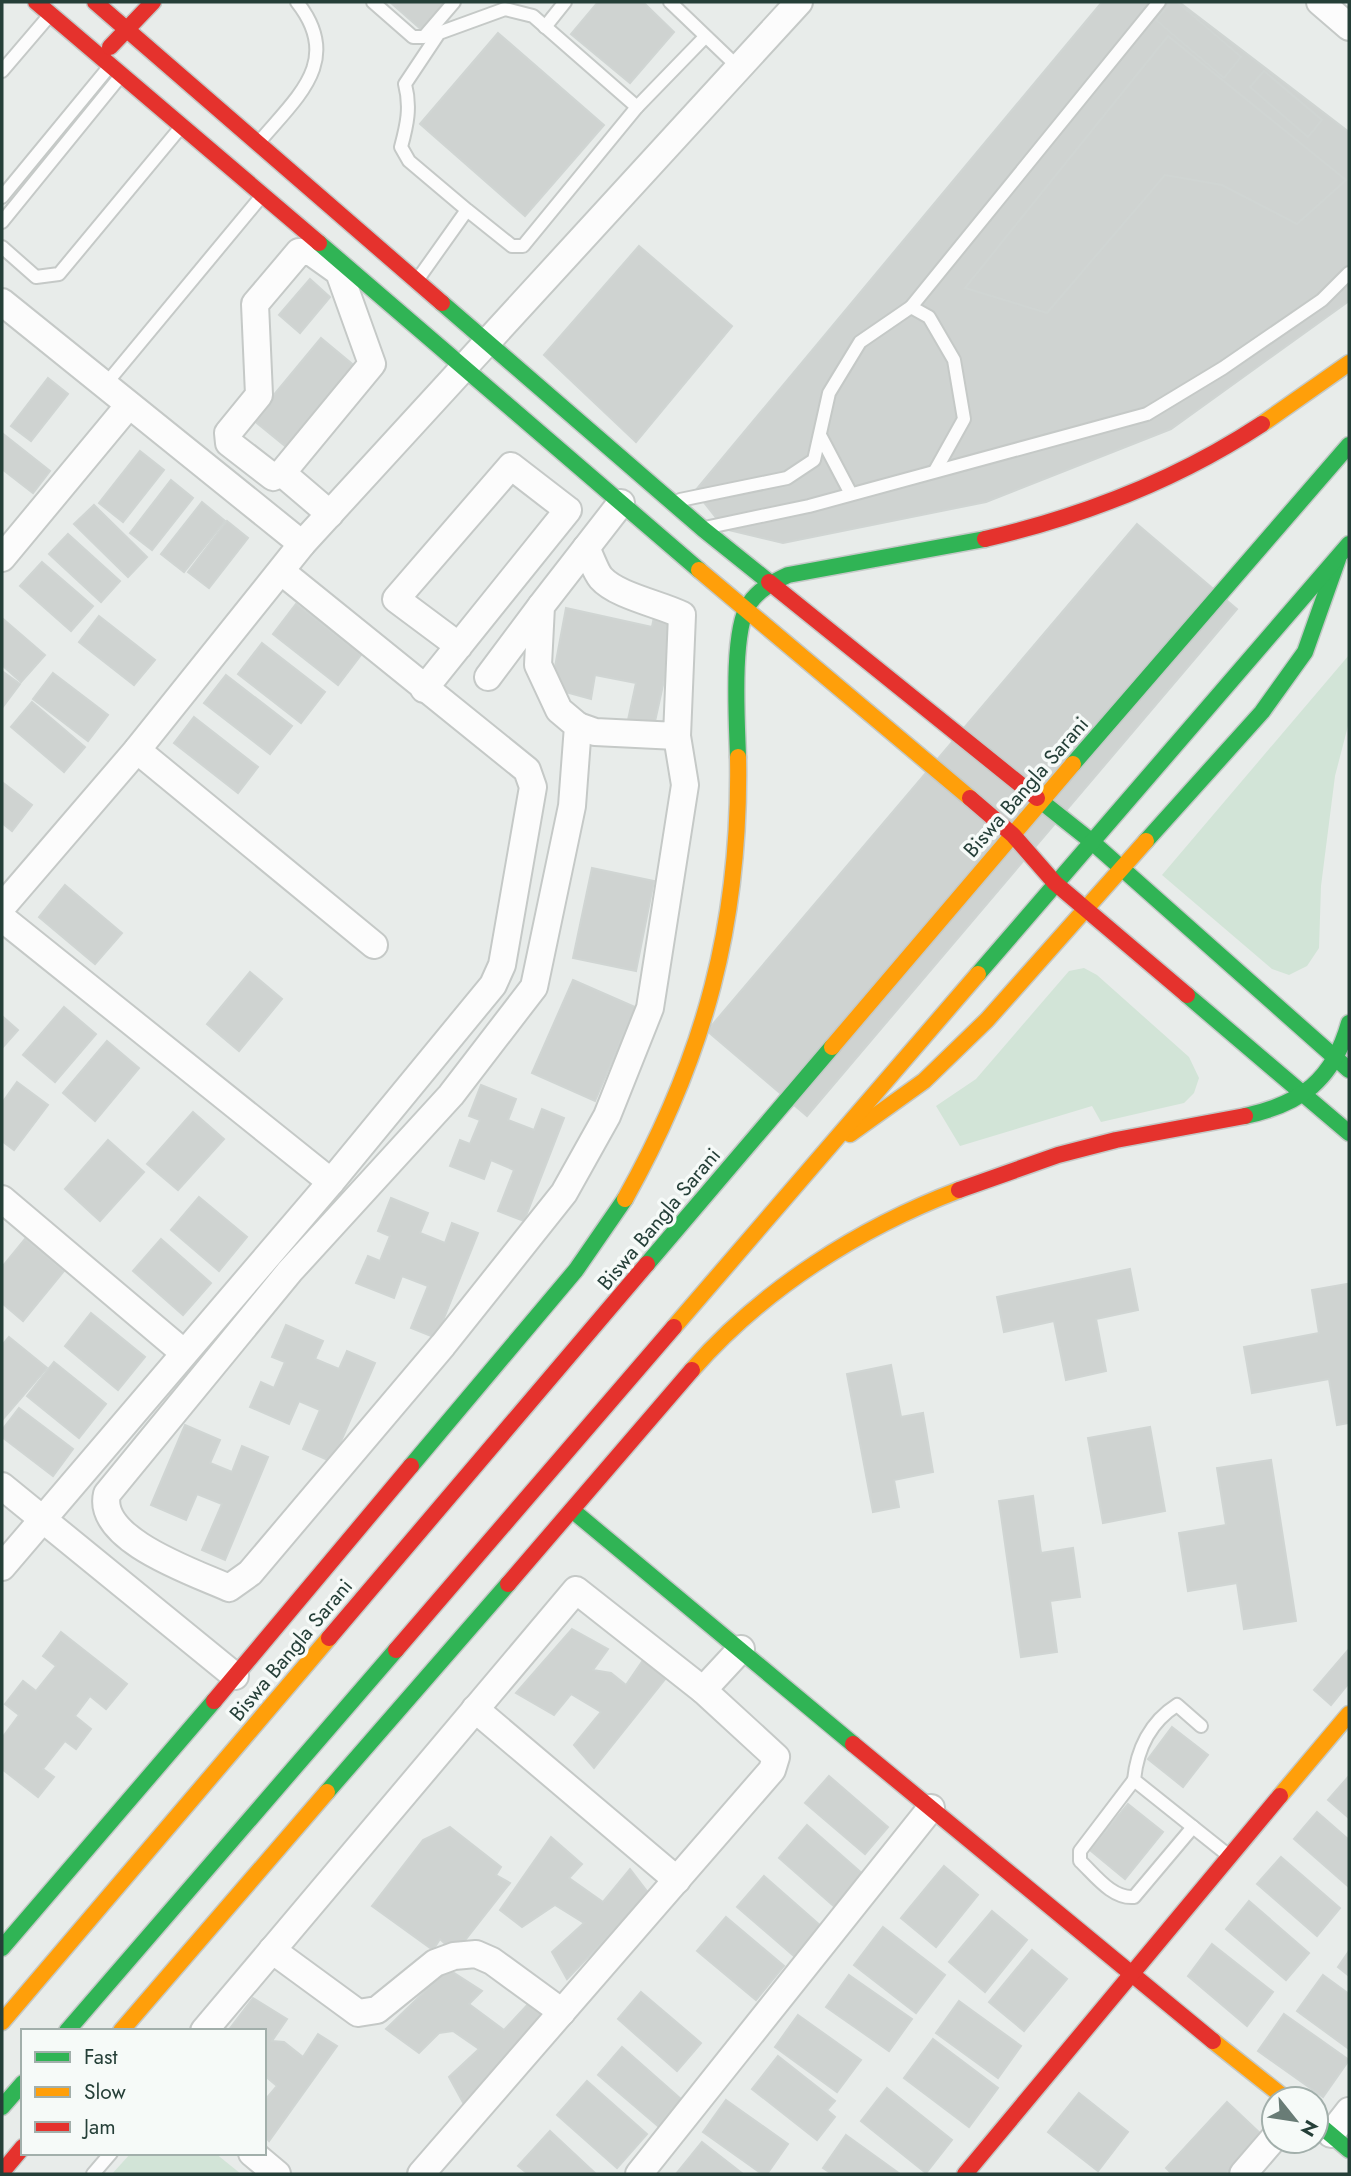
<svg xmlns="http://www.w3.org/2000/svg" width="1351" height="2176" font-family="Jost,sans-serif">
  <style>
    .green { fill: #d2e4d7 }
    .building { fill: #cfd3d1; stroke: #d0d5d3; stroke-width: 2 }
    .lines { fill: none; stroke-linecap: round; stroke-linejoin: round }
    .lane-casing { stroke: #c5c9c7; stroke-width: 16 }
    .street-casing { stroke: #c5c9c7; stroke-width: 30 }
    .fast-casing { stroke: #c4c9c7; stroke-width: 19 }
    .slow-casing { stroke: #c4c9c7; stroke-width: 19 }
    .jam-casing { stroke: #c4c9c7; stroke-width: 19 }
    .lane { stroke: #fcfcfc; stroke-width: 12 }
    .street { stroke: #fcfcfc; stroke-width: 26 }
    .fast { stroke: #30b455; stroke-width: 16 }
    .slow { stroke: #ff9f0a; stroke-width: 16 }
    .jam { stroke: #e5322d; stroke-width: 16 }
    .labels { text-anchor: middle; dominant-baseline: central; stroke-width: 7; stroke-linejoin: round; paint-order: stroke }
    .street-label { font-size: 21px; fill: #253f38; stroke: #f6faf8 }
  </style>
  <rect width="100%" height="100%" fill="#e8ecea"/>
  <g class="green">
    <path d="M1349 655V722L1335 776 1321 886 1319 948 1307 966 1289 975 1272 969 1162 875Z"/>
    <path d="M1084 968 1097 975 1189 1057 1199 1078 1194 1093 1184 1103 1101 1122 1092 1106 960 1146 936 1106 976 1079 1069 971Z"/>
    <path d="M131 2153H215L241 2174H112Z"/>
  </g>
  <g class="building">
    <path d="M390 2H448L423 31Z"/>
    <path d="M598 2H643L674 32 630 83 571 34Z"/>
    <path d="M1102 2H1179L1349 132V301L1171 429 986 502 783 543 725 529 695 491Z"/>
    <path d="M1171 2H1177L1241 57 1224 78 1156 20Z"/>
    <path d="M498 33 604 125 525 216 420 124Z"/>
    <path d="M1168 36 1346 180 1297 224 1222 185 1165 175 1047 313 965 288Z"/>
    <path d="M1264 71 1322 120 1308 137 1250 87Z"/>
    <path d="M639 246 732 326 636 442 544 355Z"/>
    <path d="M310 279 330 297 300 333 279 315Z"/>
    <path d="M321 338 357 368 290 450 253 420Z"/>
    <path d="M48 378 68 394 31 441 11 426Z"/>
    <path d="M2 433 50 471 33 493 2 469Z"/>
    <path d="M140 451 164 470 123 522 99 503Z"/>
    <path d="M171 480 193 498 152 550 130 533Z"/>
    <path d="M202 502 225 521 184 572 161 554Z"/>
    <path d="M94 505 147 557 128 577 74 524Z"/>
    <path d="M227 521 248 538 209 588 188 572Z"/>
    <path d="M1137 524 1237 609 807 1116 707 1031Z"/>
    <path d="M68 534 120 581 101 602 49 554Z"/>
    <path d="M42 562 93 606 71 631 20 586Z"/>
    <path d="M296 604 361 655 338 685 273 634Z"/>
    <path d="M566 608 652 627 655 612 678 617 654 726 628 720 636 683 595 675 591 699 551 688Z"/>
    <path d="M99 616 155 660 134 685 79 642Z"/>
    <path d="M2 618 45 655 21 682 2 665Z"/>
    <path d="M262 643 325 692 301 723 238 674Z"/>
    <path d="M2 671 20 684 2 708Z"/>
    <path d="M53 673 108 715 88 741 33 699Z"/>
    <path d="M226 675 292 726 270 754 204 703Z"/>
    <path d="M32 702 85 747 64 772 11 727Z"/>
    <path d="M194 717 258 767 238 793 174 743Z"/>
    <path d="M2 782 32 805 12 831 2 823Z"/>
    <path d="M592 868 654 881 636 971 573 958Z"/>
    <path d="M65 885 122 933 95 964 39 917Z"/>
    <path d="M250 972 282 999 239 1051 207 1024Z"/>
    <path d="M573 980 635 1007 595 1101 532 1073Z"/>
    <path d="M64 1007 96 1034 55 1082 23 1055Z"/>
    <path d="M2 1016 18 1030 2 1048Z"/>
    <path d="M107 1041 139 1068 95 1121 63 1093Z"/>
    <path d="M17 1082 48 1105 14 1150 2 1141V1103Z"/>
    <path d="M481 1085 516 1099 508 1120 534 1130 542 1109 564 1118 524 1221 498 1211 514 1170 491 1160 484 1179 450 1166 460 1140 470 1144 480 1120 469 1116Z"/>
    <path d="M193 1112 224 1139 178 1190 147 1164Z"/>
    <path d="M108 1140 144 1172 100 1221 65 1189Z"/>
    <path d="M199 1197 247 1237 219 1271 171 1230Z"/>
    <path d="M391 1198 428 1213 420 1233 445 1243 452 1223 478 1233 436 1338 411 1328 428 1286 402 1276 394 1298 356 1283 368 1256 380 1261 390 1236 378 1231Z"/>
    <path d="M25 1239 64 1271 23 1321 2 1303V1267Z"/>
    <path d="M161 1239 211 1283 183 1315 133 1271Z"/>
    <path d="M1130 1269 1138 1310 1096 1319 1106 1371 1066 1380 1054 1321 1004 1332 997 1297Z"/>
    <path d="M1347 1284 1349 1423 1337 1425 1329 1379 1252 1393 1244 1347 1319 1333 1312 1290Z"/>
    <path d="M91 1313 145 1357 118 1390 65 1346Z"/>
    <path d="M286 1325 323 1341 315 1359 339 1369 347 1351 375 1363 332 1462 303 1449 320 1410 299 1401 289 1424 250 1407 261 1382 274 1388 285 1362 272 1357Z"/>
    <path d="M9 1337 47 1368 4 1418 2 1345Z"/>
    <path d="M54 1362 106 1404 79 1438 27 1396Z"/>
    <path d="M891 1365 901 1417 923 1413 933 1472 894 1480 899 1507 873 1512 847 1374Z"/>
    <path d="M19 1408 73 1449 53 1476 2 1437V1430Z"/>
    <path d="M185 1425 220 1440 210 1463 232 1472 242 1446 268 1457 225 1560 202 1550 222 1504 197 1494 186 1520 151 1505Z"/>
    <path d="M1150 1427 1165 1511 1103 1523 1088 1438Z"/>
    <path d="M1271 1460 1296 1621 1244 1629 1237 1583 1188 1591 1179 1533 1226 1525 1217 1468Z"/>
    <path d="M1033 1496 1041 1553 1073 1548 1080 1597 1050 1601 1057 1652 1021 1657 999 1501Z"/>
    <path d="M572 1629 608 1649 593 1670 611 1673 626 1685 646 1656 670 1673 594 1768 574 1745 601 1712 571 1694 554 1715 516 1693Z"/>
    <path d="M61 1632 127 1684 106 1709 90 1696 75 1716 91 1729 76 1749 65 1741 43 1769 54 1777 38 1797 2 1769V1738L19 1715 5 1704 23 1681 36 1691 56 1666 43 1656Z"/>
    <path d="M1349 1649V1683L1331 1705 1314 1690Z"/>
    <path d="M1172 1727 1208 1755 1183 1787 1148 1759Z"/>
    <path d="M829 1776 888 1827 865 1854 805 1803Z"/>
    <path d="M1349 1776V1818L1328 1800Z"/>
    <path d="M1128 1804 1163 1832 1125 1879 1090 1850Z"/>
    <path d="M1317 1812 1349 1840V1887L1294 1839Z"/>
    <path d="M807 1825 864 1875 836 1908 779 1858Z"/>
    <path d="M450 1827 501 1867 496 1875 510 1883 455 1953 440 1939 433 1950 372 1906 423 1840Z"/>
    <path d="M551 1837 582 1864 569 1878 603 1902 630 1869 649 1894 567 1979 552 1952 584 1923 555 1905 522 1927 500 1910Z"/>
    <path d="M1281 1857 1340 1908 1317 1936 1257 1884Z"/>
    <path d="M944 1866 978 1895 936 1947 901 1918Z"/>
    <path d="M764 1876 821 1926 794 1956 737 1907Z"/>
    <path d="M1249 1901 1309 1953 1286 1980 1226 1929Z"/>
    <path d="M992 1911 1027 1940 985 1992 949 1962Z"/>
    <path d="M726 1917 784 1966 756 2000 697 1951Z"/>
    <path d="M883 1927 945 1975 916 2013 854 1965Z"/>
    <path d="M1212 1944 1273 1992 1247 2026 1188 1976Z"/>
    <path d="M1032 1950 1067 1979 1024 2031 989 2002Z"/>
    <path d="M1349 1951V1976L1338 1967Z"/>
    <path d="M448 1969 482 1991 469 2004 504 2030 531 2001 550 2020 465 2106 449 2077 479 2049 453 2031 439 2033 419 2053 386 2029Z"/>
    <path d="M849 1975 912 2019 889 2051 826 2007Z"/>
    <path d="M1323 1975 1349 1994V2049L1297 2011Z"/>
    <path d="M641 1992 701 2043 677 2071 618 2019Z"/>
    <path d="M253 1998 287 2019 272 2041 284 2042 303 2057 318 2034 337 2046 269 2141 264 2135V2101L277 2086 264 2075V2031H228Z"/>
    <path d="M959 2001 1021 2046 998 2078 936 2033Z"/>
    <path d="M1284 2014 1349 2060 1323 2097 1258 2051Z"/>
    <path d="M798 2015 861 2060 837 2092 775 2047Z"/>
    <path d="M933 2039 998 2088 969 2127 904 2078Z"/>
    <path d="M622 2047 681 2099 658 2126 598 2075Z"/>
    <path d="M778 2056 835 2101 827 2110 835 2117 817 2140 752 2089Z"/>
    <path d="M587 2081 647 2134 617 2168 557 2115Z"/>
    <path d="M887 2088 952 2140 926 2173 861 2121Z"/>
    <path d="M1079 2093 1128 2132 1098 2171 1048 2132Z"/>
    <path d="M726 2100 788 2144 767 2174H762L703 2132Z"/>
    <path d="M1227 2102 1262 2135 1225 2174H1172L1166 2168Z"/>
    <path d="M550 2131 596 2174H528L518 2166Z"/>
    <path d="M846 2135 900 2174H832L823 2168Z"/>
    <path d="M702 2142 743 2174H676Z"/>
  </g>
  <g class="lines">
    <defs>
      <g id="lane">
        <path d="M373 2 413 37H424L454 2"/>
        <path d="M670 2 739 68"/>
        <path d="M545 27 565 2"/>
        <path d="M2 71 49 16"/>
        <path d="M637 107 705 37"/>
        <path d="M260 141C298 96 343 60 297 2"/>
        <path d="M2 197 109 67"/>
        <path d="M2 222 119 78"/>
        <path d="M2 247 36 277 59 274 181 127"/>
        <path d="M418 279 467 210 512 246H523L637 107 533 16 505 9 439 33 405 84C411 107 407 125 401 147L409 161 467 210"/>
        <path d="M911 307 1159 2"/>
        <path d="M105 385 260 198"/>
        <path d="M821 437 851 494"/>
        <path d="M680 500 787 478 814 460 829 393 860 342 911 307 929 317 954 360 964 419 935 471"/>
        <path d="M709 527 809 506 1147 414 1223 368 1322 300 1349 273"/>
        <path d="M1201 1726 1177 1705C1150 1722 1137 1750 1134 1780L1228 1855"/>
        <path d="M1134 1780 1080 1851V1861C1095 1875 1112 1899 1134 1897L1193 1827"/>
        <path d="M93 2174 111 2153"/>
      </g>
      <g id="street">
        <path d="M1320 2 1349 27"/>
        <path d="M2 302 302 544"/>
        <path d="M282 473 273 477 229 443 228 433 259 395 255 304 299 252H311L339 272 372 364 282 473 330 514"/>
        <path d="M621 503 541 606 538 665 559 710 578 726 572 806 534 987 451 1095 290 1271 107 1494C96 1540 196 1573 229 1588L250 1573 443 1345 564 1193 607 1116 650 1008 685 785 677 736"/>
        <path d="M2 558 129 405"/>
        <path d="M488 677 541 606"/>
        <path d="M424 689 568 510 511 466 396 599 459 646"/>
        <path d="M578 726 595 732 677 736 682 615C660 604 617 596 601 578 595 571 591 557 586 548"/>
        <path d="M137 750 374 945"/>
        <path d="M2 907 137 750 302 544 799 2"/>
        <path d="M2 918 331 1182"/>
        <path d="M2 1199 183 1352"/>
        <path d="M2 1486 235 1676"/>
        <path d="M2 1567 331 1182 493 985 502 965 533 787 527 770 282 572"/>
        <path d="M475 1709 677 1880"/>
        <path d="M272 1950 358 2013 377 2010 435 1963 454 1956 476 1954 492 1961 562 2012"/>
        <path d="M204 2031 576 1590 703 1690 741 1649"/>
        <path d="M1331 2134 1349 2111"/>
        <path d="M252 2153 277 2174"/>
        <path d="M421 2174 772 1770 776 1757 703 1690"/>
        <path d="M639 2174 931 1808"/>
        <path d="M1243 2174 1274 2138"/>
      </g>
      <g id="fast">
        <path d="M319 243 699 570"/>
        <path d="M442 303 703 529 769 582"/>
        <path d="M738 757C737 722 731 632 749 604 758 590 773 582 788 575L985 539"/>
        <path d="M1073 764 1349 445"/>
        <path d="M1037 798 1091 841 1349 1070"/>
        <path d="M1146 841 1262 712 1305 652 1338 559"/>
        <path d="M978 974 1349 544"/>
        <path d="M1187 995 1349 1133"/>
        <path d="M1245 1116C1301 1104 1333 1080 1349 1023"/>
        <path d="M647 1264 832 1047"/>
        <path d="M411 1466 576 1270 625 1199"/>
        <path d="M572 1510 853 1744"/>
        <path d="M327 1792 508 1584"/>
        <path d="M2 1948 214 1701"/>
        <path d="M67 2031 396 1650"/>
        <path d="M2 2107 23 2083"/>
        <path d="M1316 2122 1349 2150"/>
      </g>
      <g id="slow">
        <path d="M1262 424 1349 363"/>
        <path d="M699 570 970 798"/>
        <path d="M832 1047 1073 764"/>
        <path d="M850 1134 924 1081 987 1020 1146 841"/>
        <path d="M625 1199C705 1056 741 921 738 757"/>
        <path d="M674 1327 978 974"/>
        <path d="M692 1370C763 1289 859 1228 959 1190"/>
        <path d="M1280 1796 1349 1714"/>
        <path d="M2 2022 329 1638"/>
        <path d="M121 2031 327 1792"/>
        <path d="M1213 2041 1286 2099"/>
      </g>
      <g id="jam">
        <path d="M36 2 319 243"/>
        <path d="M95 2 442 303"/>
        <path d="M110 47 153 2"/>
        <path d="M985 539C1084 516 1177 480 1262 424"/>
        <path d="M769 582 1037 798"/>
        <path d="M970 798 1013 835 1055 883 1187 995"/>
        <path d="M959 1190 1058 1155 1116 1140 1245 1116"/>
        <path d="M508 1584 692 1370"/>
        <path d="M329 1638 647 1264"/>
        <path d="M396 1650 674 1327"/>
        <path d="M214 1701 411 1466"/>
        <path d="M853 1744 1213 2041"/>
        <path d="M2 2172 23 2147"/>
        <path d="M965 2174 1280 1796"/>
      </g>
    </defs>
    <use href="#lane" class="lane-casing"/>
    <use href="#street" class="street-casing"/>
    <use href="#fast" class="fast-casing"/>
    <use href="#slow" class="slow-casing"/>
    <use href="#jam" class="jam-casing"/>
    <use href="#lane" class="lane"/>
    <use href="#street" class="street"/>
    <use href="#fast" class="fast"/>
    <use href="#slow" class="slow"/>
    <use href="#jam" class="jam"/>
  </g>
  <g class="labels">
    <g class="street-label">
      <text transform="translate(1026 787) rotate(-49)">Biswa Bangla Sarani</text>
      <text transform="translate(659 1219) rotate(-50)">Biswa Bangla Sarani</text>
      <text transform="translate(291 1650) rotate(-50)">Biswa Bangla Sarani</text>
    </g>
  </g>
  <rect width="1351" height="2176" fill="none" stroke="#253f38" stroke-width="7"/>
  <rect x="21" y="2029" width="245" height="126" fill="#f6faf8" stroke="#a2afab" stroke-width="2"/>
  <rect x="35" y="2052" width="35" height="10" fill="#30b455" stroke="#a2afab" stroke-width="2"/>
  <text x="84" y="2064" font-size="21" fill="#253f38">Fast</text>
  <rect x="35" y="2087" width="35" height="10" fill="#ff9f0a" stroke="#a2afab" stroke-width="2"/>
  <text x="84" y="2099" font-size="21" fill="#253f38">Slow</text>
  <rect x="35" y="2122" width="35" height="10" fill="#e5322d" stroke="#a2afab" stroke-width="2"/>
  <text x="84" y="2134" font-size="21" fill="#253f38">Jam</text>
  <g transform="translate(1295 2120) rotate(120)"><circle r="33" fill="#f6faf8" stroke="#a2afab" stroke-width="2"/>
  <path d="M0-5L12 26L0 18L-12 26Z" fill="#697c76"/>
  <text y="-10" font-size="19" font-weight="bold" text-anchor="middle" fill="#253f38">N</text>
  </g>
</svg>
